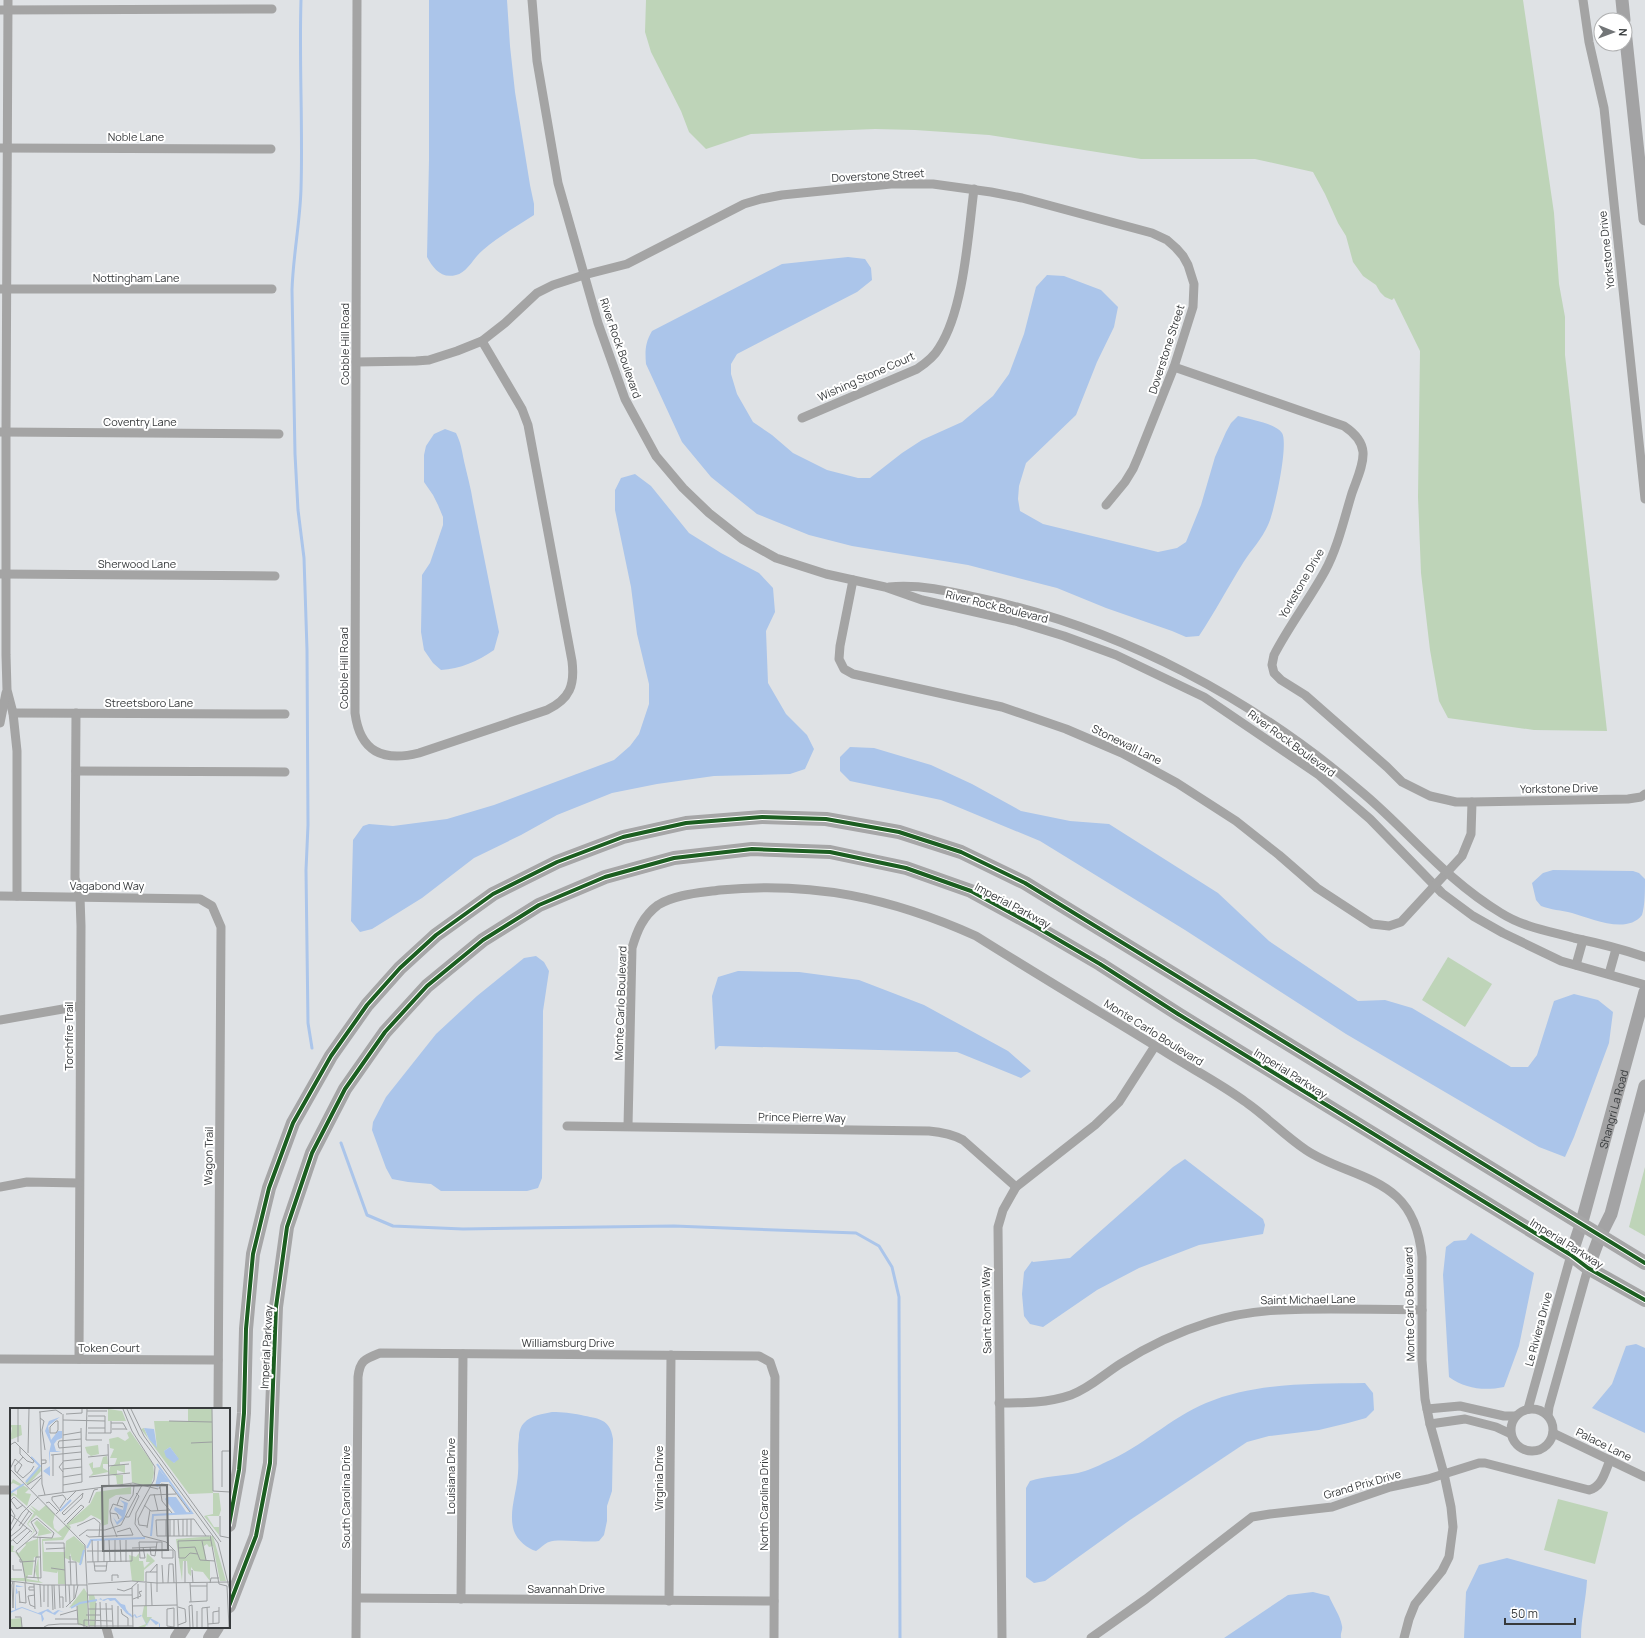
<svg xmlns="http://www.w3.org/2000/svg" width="1645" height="1638" font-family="Manrope,sans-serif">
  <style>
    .green { fill: #bed4b8 }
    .water { fill: #abc5ea }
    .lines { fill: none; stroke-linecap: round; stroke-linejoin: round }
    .stream { stroke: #abc5ea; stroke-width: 3 }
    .street { stroke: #a4a4a4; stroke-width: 9 }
    .secondary { stroke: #a3a3a4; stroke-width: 13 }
    .primary { stroke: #a6a6a7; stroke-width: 14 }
    .cycleway-casing { stroke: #fff; stroke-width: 6 }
    .cycleway { stroke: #1b5e20; stroke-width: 4 }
    .labels { text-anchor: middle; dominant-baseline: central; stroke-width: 4; stroke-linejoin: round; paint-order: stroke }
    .street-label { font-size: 11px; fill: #373a3c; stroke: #fff }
    .inset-river { fill: none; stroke: #abc5ea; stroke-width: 2 }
    .inset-road { fill: none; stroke: #9c9fa1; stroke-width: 1 }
    .view { fill: #727577; fill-opacity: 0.15; stroke: #727577; stroke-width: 2 }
    .inset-edge { fill: none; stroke: #373a3c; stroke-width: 2 }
  </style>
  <rect width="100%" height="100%" fill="#dfe2e5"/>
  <g class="green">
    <path d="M646 0H1523L1554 213 1559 284 1565 317V355L1607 731 1534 730 1448 718 1439 701 1430 650 1421 573 1418 497 1420 351 1394 298 1392 300 1385 297 1380 292 1376 285 1363 276 1353 262 1346 236 1338 223 1325 194 1313 172 1255 159H1141L989 135 915 130 875 129 751 134 706 149 689 132 681 111 651 52 645 32Z"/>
    <path d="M1448 957 1492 984 1465 1027 1422 1000Z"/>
    <path d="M1645 1167V1236L1629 1227Z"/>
    <path d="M1558 1499 1608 1512 1595 1564 1544 1550Z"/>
  </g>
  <g class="water">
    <path d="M429 0H507L510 46 515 92 530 185 534 204V215C517 226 498 237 483 250 474 257 467 273 456 275 441 279 433 268 427 257L429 160Z"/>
    <path d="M848 257 865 259 871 268 872 280 857 292 737 354 731 364V374L737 394 753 422 772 435 793 453 827 470 858 478H870L902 453 922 440 962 422 993 396 1009 374 1024 334 1036 287 1047 275 1064 276 1101 290 1118 307 1114 327 1097 362 1076 415 1026 463 1019 486 1018 499 1020 511 1043 524 1158 552 1177 548 1186 542 1201 505 1215 457 1226 432 1231 423 1238 416C1249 419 1277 424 1282 433 1289 444 1274 513 1268 525 1262 539 1251 550 1243 563 1228 587 1215 612 1199 636L1186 637 1172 631 1106 608 1057 588 968 565 852 546 809 535 757 514 711 477 682 442 646 364C645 351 645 343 652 331L782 264Z"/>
    <path d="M445 429 456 433C461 443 462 451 464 461 467 475 471 488 473 502L499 632 494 650C478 661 460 669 441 670L433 663 424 650 421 632 422 575 430 563 443 525V517L438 505 433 495 424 482V455L426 446 434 434Z"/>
    <path d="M635 474 651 486 689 533 721 553 759 573 773 588 775 612 766 631 768 683 786 714 807 735 814 749 805 769 790 774 714 776 657 784 612 793 557 815 521 835 474 858 422 898 372 929 360 932 351 921 353 840 363 826 369 824 393 826 447 819 494 805 614 760 630 746 639 734 649 704V684L637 634 631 587 615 510V490L621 478Z"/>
    <path d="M850 747 874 748 931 765 972 784 1021 811 1070 821 1109 824 1218 893 1269 941 1358 1001 1385 1000 1412 1008 1511 1067H1528L1537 1055 1554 1001 1574 994 1598 1000 1613 1012 1609 1043 1574 1137 1565 1157 1539 1147 1346 1034 1185 930 1040 841 941 800 850 781 840 771V757Z"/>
    <path d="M1553 870 1633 871 1639 873 1645 879C1645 889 1645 906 1642 915 1627 935 1590 918 1572 913 1561 910 1551 910 1541 906L1536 900 1532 883 1543 873Z"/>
    <path d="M536 956 544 962 549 971 543 1011 542 1178 538 1188 527 1191H441L431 1184 408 1182 392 1179 386 1168 372 1130 373 1122 386 1097 436 1034 477 996 524 958Z"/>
    <path d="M738 971 799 972 859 980 924 1005 1008 1051 1031 1071 1021 1078 957 1052 719 1046 715 1050 712 996 718 977Z"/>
    <path d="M1185 1159 1263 1219 1265 1225 1263 1234 1199 1245 1139 1268 1097 1290 1043 1327 1030 1324 1024 1316 1022 1294 1024 1272 1032 1261 1033 1262 1070 1258 1173 1167Z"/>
    <path d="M1471 1233 1534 1273 1519 1346 1504 1387C1484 1391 1466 1389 1449 1377L1443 1275 1446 1247 1454 1241 1466 1240Z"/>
    <path d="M1636 1344 1645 1348V1433L1592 1408 1612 1384 1626 1346Z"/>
    <path d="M1365 1383 1373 1393 1374 1410 1366 1418 1348 1423 1319 1430 1269 1436 1247 1442 1130 1520 1045 1581 1034 1583 1026 1577V1488L1030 1481C1046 1476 1062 1476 1078 1473 1087 1471 1098 1466 1106 1462 1142 1447 1170 1418 1206 1403 1256 1382 1312 1384 1365 1383Z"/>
    <path d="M552 1412C563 1412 571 1413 581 1415 598 1419 610 1418 613 1439L612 1491 607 1506V1521L604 1535 599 1541C586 1543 558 1538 549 1542 545 1543 541 1548 536 1551 528 1549 517 1540 514 1531 508 1513 517 1492 518 1473 519 1461 517 1449 519 1437 519 1431 521 1426 524 1423 531 1415 543 1414 552 1412Z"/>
    <path d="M1507 1558 1587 1580C1586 1600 1581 1618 1581 1638H1464L1466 1592 1479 1565Z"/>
    <path d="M1313 1592 1329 1596C1333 1606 1340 1615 1342 1626 1343 1630 1340 1633 1341 1638H1224L1288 1595Z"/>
  </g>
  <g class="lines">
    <g class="stream">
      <path d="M301 0C299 63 303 126 301 189 300 223 293 256 292 290L295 454 298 510 304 558 307 650 308 825 306 870 308 1023 312 1048"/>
      <path d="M341 1143 367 1215 393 1226 463 1229 674 1226 856 1233 879 1246 892 1267 899 1297 900 1638"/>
    </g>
    <g class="street">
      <path d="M8 0 6 432V655L7 690 13 713 17 751V896"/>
      <path d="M357 0 355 713C360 752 383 762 419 753L547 710C570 699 575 685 572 661L528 425 522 409 482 341"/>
      <path d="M532 0 537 61 558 183 598 323 625 399 656 456 683 488 709 513 742 539 776 558 826 574 885 587 922 600 1015 621 1064 636 1116 655 1204 697 1319 775 1370 819 1442 893 1473 916 1503 933 1561 961 1645 985"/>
      <path d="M1583 0 1589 42 1604 108 1645 499"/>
      <path d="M0 10 272 9"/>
      <path d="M0 148 271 149"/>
      <path d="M1 289H272"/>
      <path d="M356 362 416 361 429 360 457 351 482 341 505 323 537 293 553 285 584 275 627 264 744 204 761 199 782 195 891 184H933L991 192 1022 198 1152 233 1167 240 1176 248 1183 256 1188 265 1194 284 1193 307 1174 367 1139 455 1133 469 1125 482 1106 505"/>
      <path d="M1174 367 1344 426C1353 432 1362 440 1363 452 1364 465 1356 481 1352 493 1344 519 1338 547 1325 571 1309 600 1289 626 1274 655L1272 665 1274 673 1281 680 1305 695 1387 767 1402 782 1430 796 1456 802H1472L1628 799 1641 797 1645 794"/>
      <path d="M802 418 917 369C926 363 934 357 939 348 964 310 968 235 974 189"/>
      <path d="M0 432 279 434"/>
      <path d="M0 574 275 576"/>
      <path d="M853 580 840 646 839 659 844 669 853 674 1002 707 1066 729 1122 753 1177 783 1236 821 1279 855 1317 888 1372 924 1389 926 1401 922 1462 856 1471 834 1472 802"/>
      <path d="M889 587C919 584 949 591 979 598 1121 628 1254 699 1364 794 1411 834 1446 880 1501 913 1523 927 1548 931 1574 938 1598 943 1622 949 1645 957"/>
      <path d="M13 713 285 714"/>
      <path d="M76 713 75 878 80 897 81 926 79 1359"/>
      <path d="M0 723 6 693"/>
      <path d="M76 771 285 772"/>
      <path d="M0 896 200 899 212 906 221 927 218 1409"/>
      <path d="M1576 965 1583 940"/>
      <path d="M1609 974 1616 949"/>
      <path d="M0 1020 80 1006"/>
      <path d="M567 1126 929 1131C941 1132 952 1134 963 1140L1016 1187"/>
      <path d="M628 1126 632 948C637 931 643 916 658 905 676 894 700 893 720 890 812 881 892 898 976 936 1038 975 1100 1012 1162 1050 1190 1068 1220 1083 1247 1103 1267 1117 1285 1136 1306 1150 1334 1169 1372 1174 1397 1197 1413 1212 1420 1236 1422 1257V1360L1425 1399 1430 1424 1444 1474 1451 1507 1453 1527 1449 1557 1442 1571 1415 1604 1409 1619 1404 1638"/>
      <path d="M0 1187 27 1182 79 1183"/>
      <path d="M0 1359 218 1360"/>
      <path d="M999 1403C1024 1403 1048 1403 1071 1395 1090 1388 1103 1375 1120 1364 1148 1346 1178 1332 1210 1322 1250 1309 1290 1309 1331 1309 1361 1309 1391 1309 1422 1310"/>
      <circle cx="1532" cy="1430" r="21"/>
      <path d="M1427 1409 1460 1406 1504 1416H1515"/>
      <path d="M1528 1409 1571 1255"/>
      <path d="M1548 1416 1549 1407 1588 1268"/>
      <path d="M1430 1424 1465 1419 1496 1427 1511 1434"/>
      <path d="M1553 1433 1645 1477"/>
      <path d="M0 1490H11"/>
      <path d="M358 1598 774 1601"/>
      <path d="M461 1599 463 1354"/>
      <path d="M669 1601 671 1355"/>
      <path d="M106 1627 109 1638"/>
      <path d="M356 1638 358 1377C360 1360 365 1359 380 1353L759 1356 770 1362 775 1377 774 1638"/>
      <path d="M1002 1638 998 1227 1003 1210 1016 1187 1095 1125 1119 1102 1155 1046"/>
      <path d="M1091 1638 1146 1599 1252 1517 1270 1514 1332 1507 1390 1487 1428 1479 1479 1463H1485L1589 1490C1602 1487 1605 1472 1610 1460"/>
    </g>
    <g class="secondary">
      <path d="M1622 0 1624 20"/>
      <path d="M1625 30 1645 219"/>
      <path id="s1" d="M1571 1255 1581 1225 1645 992"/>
      <path d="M1588 1268 1600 1236 1611 1214 1645 1086"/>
    </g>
    <g class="primary">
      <path d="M229 1525 239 1470 244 1413 246 1329 253 1254 269 1188 293 1123 331 1056 367 1005 400 968 436 935 493 894 557 862 623 837 686 823 762 817 826 819 899 832 961 852 1025 883 1645 1263"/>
      <path d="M229 1606 256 1536 270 1463 276 1307 287 1227 312 1153 345 1089 385 1032 427 986 483 940 539 905 605 877 674 858 752 849 830 852 906 868 971 891 1035 926 1100 964 1178 1014 1571 1255 1588 1268 1645 1300"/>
      <path d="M177 1638 184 1627"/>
      <path d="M210 1638 217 1627"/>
    </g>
    <defs>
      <g id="cycleway">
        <path d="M229 1525 239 1470 244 1413 246 1329 253 1254 269 1188 293 1123 331 1056 367 1005 400 968 436 935 493 894 557 862 623 837 686 823 762 817 826 819 899 832 961 852 1025 883 1645 1263"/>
        <path d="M229 1606 256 1536 270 1463 276 1307 287 1227 312 1153 345 1089 385 1032 427 986 483 940 539 905 605 877 674 858 752 849 830 852 906 868 971 891 1035 926 1100 964 1178 1014 1571 1255 1588 1268 1645 1300"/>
      </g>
    </defs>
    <use href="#cycleway" class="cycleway-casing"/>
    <use href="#cycleway" class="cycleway"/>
  </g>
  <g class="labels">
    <g class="street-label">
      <text x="136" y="136">Noble Lane</text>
      <text transform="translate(878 175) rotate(-3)">Doverstone Street</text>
      <text transform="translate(1606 250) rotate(-96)">Yorkstone Drive</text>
      <text x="136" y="277">Nottingham Lane</text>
      <text transform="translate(344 344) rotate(-90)">Cobble Hill Road</text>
      <text transform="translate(621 348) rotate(71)">River Rock Boulevard</text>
      <text transform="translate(1166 349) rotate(-72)">Doverstone Street</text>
      <text transform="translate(866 376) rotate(-24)">Wishing Stone Court</text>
      <text x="140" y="421">Coventry Lane</text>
      <text x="137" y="563">Sherwood Lane</text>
      <text transform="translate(1301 583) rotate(-60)">Yorkstone Drive</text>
      <text transform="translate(997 606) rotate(14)">River Rock Boulevard</text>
      <text transform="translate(343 668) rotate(-90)">Cobble Hill Road</text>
      <text x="149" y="702">Streetsboro Lane</text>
      <text transform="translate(1292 743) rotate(36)">River Rock Boulevard</text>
      <text transform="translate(1127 744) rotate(26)">Stonewall Lane</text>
      <text transform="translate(1559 788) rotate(-1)">Yorkstone Drive</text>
      <text x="107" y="885">Vagabond Way</text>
      <text transform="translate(1013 905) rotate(28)">Imperial Parkway</text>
      <text transform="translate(620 1003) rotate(-88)">Monte Carlo Boulevard</text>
      <text transform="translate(1154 1032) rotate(32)">Monte Carlo Boulevard</text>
      <text transform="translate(68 1036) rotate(-90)">Torchfire Trail</text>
      <text transform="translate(1291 1073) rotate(32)">Imperial Parkway</text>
      <text stroke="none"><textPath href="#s1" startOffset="152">Shangri La Road</textPath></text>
      <text transform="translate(802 1117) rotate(1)">Prince Pierre Way</text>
      <text transform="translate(208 1156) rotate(-89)">Wagon Trail</text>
      <text transform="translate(1567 1243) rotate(32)">Imperial Parkway</text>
      <text transform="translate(1308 1299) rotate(-1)">Saint Michael Lane</text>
      <text transform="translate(1409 1304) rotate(-91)">Monte Carlo Boulevard</text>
      <text transform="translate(986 1310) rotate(-91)">Saint Roman Way</text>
      <text transform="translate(1538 1329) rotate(-75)">Le Riviera Drive</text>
      <text x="568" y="1342">Williamsburg Drive</text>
      <text x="109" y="1347">Token Court</text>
      <text transform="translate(266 1347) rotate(-87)">Imperial Parkway</text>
      <text transform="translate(1604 1444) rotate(26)">Palace Lane</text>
      <text transform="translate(450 1476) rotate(-90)">Louisiana Drive</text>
      <text transform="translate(658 1478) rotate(-90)">Virginia Drive</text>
      <text transform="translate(1362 1484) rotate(-16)">Grand Prix Drive</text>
      <text transform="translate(345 1497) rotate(-90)">South Carolina Drive</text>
      <text transform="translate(763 1500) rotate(-90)">North Carolina Drive</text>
      <text x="566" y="1588">Savannah Drive</text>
    </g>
  </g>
  <g transform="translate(10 1408)">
    <rect width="220" height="220" fill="#dfe2e5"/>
    <path d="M98 1 112 3 116 13H98ZM178 1H202L203 85H209L211 102 209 108H197L204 119H209V127L194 108 203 106V85L179 86 131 21 134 20 138 30 147 39 144 13H178ZM160 39 168 50 164 55 154 43ZM0 17H11L12 27 0 32 2 20ZM120 23 143 56 144 65 141 78 122 75 121 53 110 54V57H115V65L107 62V67H113V76H107L106 68 99 66 100 59 105 56 107 50H100L104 41 100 40 99 31 108 29 115 33 119 30 117 25ZM88 37 89 46 81 48 77 45 75 39ZM97 48 98 56H93V60L98 63V64L80 68 83 65 79 56 83 54V60L90 59 93 49ZM30 57 31 63 18 77 15 75ZM3 71 19 81 15 85 21 86 17 98 4 87 0 90V83L7 87V81L10 78 3 75 0 77ZM121 79V86L106 87 99 91 98 116 92 118 91 112 81 107 73 113 59 117 61 119 53 132 33 133 34 144H55L56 133 64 128 75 138 72 156 62 152 60 145V152L55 150V176H48V163L47 165 33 163 32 131 52 129 26 107 18 116 25 123 17 132 24 123 17 116 24 105 18 99 26 104 20 97 29 103 36 97 45 106 43 114 44 120 48 124 80 96 86 84ZM27 112 42 125 28 128 29 173 33 175 0 172V164L1 170H15L12 154 5 144H0V137L4 138 3 143 9 145 16 137 15 135 27 131 29 122 24 115ZM24 149 28 150 25 163 28 173 17 171 18 167H22ZM203 128 216 173H210L203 138 199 139 197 136 194 138 196 152 200 153V173L193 164 184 163 181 159V168L178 165 177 153H173L172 173 166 131ZM129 145V153H133L134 160 140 154H136L137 145 145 153 134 162V173H122L119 147 126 149ZM74 180 77 185 78 218 68 217 67 196 59 200ZM79 187H84L86 193 85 218H80ZM134 198H137V209H142L135 219H128L136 216 132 208ZM12 210V219H0L1 211Z" fill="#bed4b8" fill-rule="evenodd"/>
    <path d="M50 9 38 18 41 32 48 23H52V30L47 32 44 36 46 43 52 44H40V68L33 63 40 58 39 45 41 36 35 23 39 13ZM134 20 144 21 147 40 139 31ZM160 39 169 51 164 55 156 49 154 43ZM149 61 159 74H151L148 79 145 78ZM157 89H166L177 105H165L155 91ZM110 92 118 95 114 111 107 117 103 109 107 114 112 109 104 102 105 99 113 102 114 96ZM6 177 14 179H6L8 185 6 186V201L12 199 28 205 38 201 43 205 48 202 54 204 67 197 54 204 49 203 45 207 36 203 32 206 34 211 32 214 31 207 12 200 0 205V178L1 203 5 202ZM91 190 92 192 98 190H105L108 195 115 197 117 204 121 206 122 208 125 206 127 209 131 207 132 208 137 217 140 210 148 214 150 216V219H153H149V215L146 217 140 211 137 218 132 208 126 210 124 207 123 210 116 205 104 191 100 193 98 191 94 193 89 191 84 194Z" fill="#abc5ea"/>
    <path class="inset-river" d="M16 74 30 58 21 49M0 85 14 76M50 103 61 92M141 128 143 107 182 105 147 56M77 140 81 132 135 130M70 157 74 142M100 192 105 191 118 205M61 200 70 195 87 192"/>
    <path class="inset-road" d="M8 1V34M77 1 76 32H92M113 1 122 23 145 59 144 72 126 105 125 116 133 128 156 134 165 143 168 219M117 1 129 27 208 135 220 183M121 1 134 28 211 134M202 1 203 83 220 84M220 2V41M77 3H97M29 4 46 2 52 6M30 4 32 76 35 87M53 6V84M56 6 72 5V1M78 8H95V25M30 10 34 13 32 22 35 42M53 12 95 13M46 13H48V22L46 25H40V19ZM159 13 202 14M101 15H113L117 22M78 20H95M102 21H116M78 25H101V13M53 27 71 24M71 31 49 33 48 36 49 40 71 38M181 35 202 34M98 36 99 78M0 37 5 34 24 53 23 55 17 53 10 46V39M18 45 19 1M41 47 71 44M43 47V68M78 49 98 47M31 52H36V55L31 56M53 53 72 51M53 54 49 59 53 64M5 57V63L13 70 21 63 24 58M5 58 13 49M98 58 119 56M0 61 75 137 79 219M0 61 5 51 12 57 7 65M53 61 72 59M53 69 72 66M79 69 120 65M17 77 32 67M53 77 72 74 71 20M150 79 152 93 162 105M212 79V43H220M21 81 31 70M149 81 151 76 160 77 180 104M73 85 72 90 54 107 52 105ZM144 86 148 103M28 88 123 75 148 81M0 91 7 101 13 97M1 92 4 89 22 106M57 92 66 83M36 95 39 94 49 104M79 95 84 82 88 81M107 97 110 89 119 93 123 87 124 78 120 77M134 97 141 103 160 102M0 99 5 108 0 118M100 105 107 106 109 111M0 106 22 124M46 106 50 102 42 92V89L53 87 56 91 50 100M210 108V128L220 130M116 109H119L129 88 126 85M160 111V128M164 111V128M168 111 169 128M173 111V128M177 111V128M181 111V128M156 112V128M54 114 71 97 74 99 57 116M9 118 19 103M67 118 84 110 90 115 89 129M137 118 129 117 128 111 140 87 166 86M137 120 140 102M0 124 12 105 28 89M76 127 79 129 123 127 120 120 107 124M200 127 209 176 217 178 219 219M69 128 77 122H95L111 117 132 77M196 128 184 111 146 112 147 128H199M0 129 10 121 22 105M107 129 101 113 100 103 103 96 113 99M3 132 7 136 20 123M82 132 83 154M94 132V154M99 132 100 154M105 132V154M110 132 111 154M116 132V154M88 133V154M192 133 196 152M0 134 17 120M35 135H54L56 194M133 139 135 150H130L129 134H152V150H163V142H152M140 139 141 147 145 148 147 134M122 140 147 139M168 140 185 139 190 152 205 153M36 141 55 140M77 143H129M188 146 180 145 175 150H169L168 133 201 132M60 148 61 177M10 151V154L25 153M175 153V175M58 154H66L67 177M77 154 122 153V143M84 154 85 163H96L97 154M3 157V162H12M152 157 153 175M84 158H97M41 160 55 162M182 162 183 175M140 164 147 156V184M16 169 31 170 30 129M24 169 26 149H31M0 173 33 177H77M3 173 2 177 3 200 4 173M102 173V167H108V170M136 174V164H147M16 175 12 153 6 143 27 125 21 114 27 110 44 125 42 130 23 129M136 175V198M141 175 142 197M158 175 159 156H163L164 175M180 175 181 194M200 175 201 170H209M24 176 25 201M78 176 122 173 147 175 220 174M30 177 31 199M34 177V194M38 177V199M42 177 43 202M44 177 45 201M49 177 50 200M59 177 60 196M64 177V191M180 178H197M24 179H19V182H24M107 181 114 183 122 180M9 183 10 195M25 187 18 188 20 197 25 199M78 187H122M50 189H53V200M123 191 131 188 129 184 132 183M128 191V176M9 194 16 195 15 175M90 194 91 219M179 194 197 193V175M96 195 97 219M102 197 103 219M67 198 68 216M108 198V219M122 198 167 197M56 199 65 190 68 177M168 199 175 201 176 214 168 217M197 199 198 219M164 200 157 201V218L164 219M164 200V219M78 201H102M111 201 112 206 118 210V218M187 203V219M50 207 67 202M76 207H90M5 209H11L12 219M45 211H68M203 215V204L209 203M198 216 209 215V199M79 218H123M34 219 38 217 50 216H70L78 219M74 219V212L102 213M85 219 86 195M123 219 122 179 129 173M180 219 179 198 182 197 183 219M192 219V200L200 199"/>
    <path class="view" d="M157 77 158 142 93 143 92 78Z"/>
    <rect width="220" height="220" class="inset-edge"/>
  </g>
  <g transform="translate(1613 32) rotate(91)"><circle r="19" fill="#ffffff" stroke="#afb0b1"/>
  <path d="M0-3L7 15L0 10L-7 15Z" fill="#727577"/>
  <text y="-6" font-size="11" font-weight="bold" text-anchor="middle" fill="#373a3c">N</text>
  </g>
  <path d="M1505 1618v6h70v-6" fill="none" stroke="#373a3c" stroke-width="2"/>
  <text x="1511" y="1618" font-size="12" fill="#373a3c" stroke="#ffffff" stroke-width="3" paint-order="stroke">50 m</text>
</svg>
